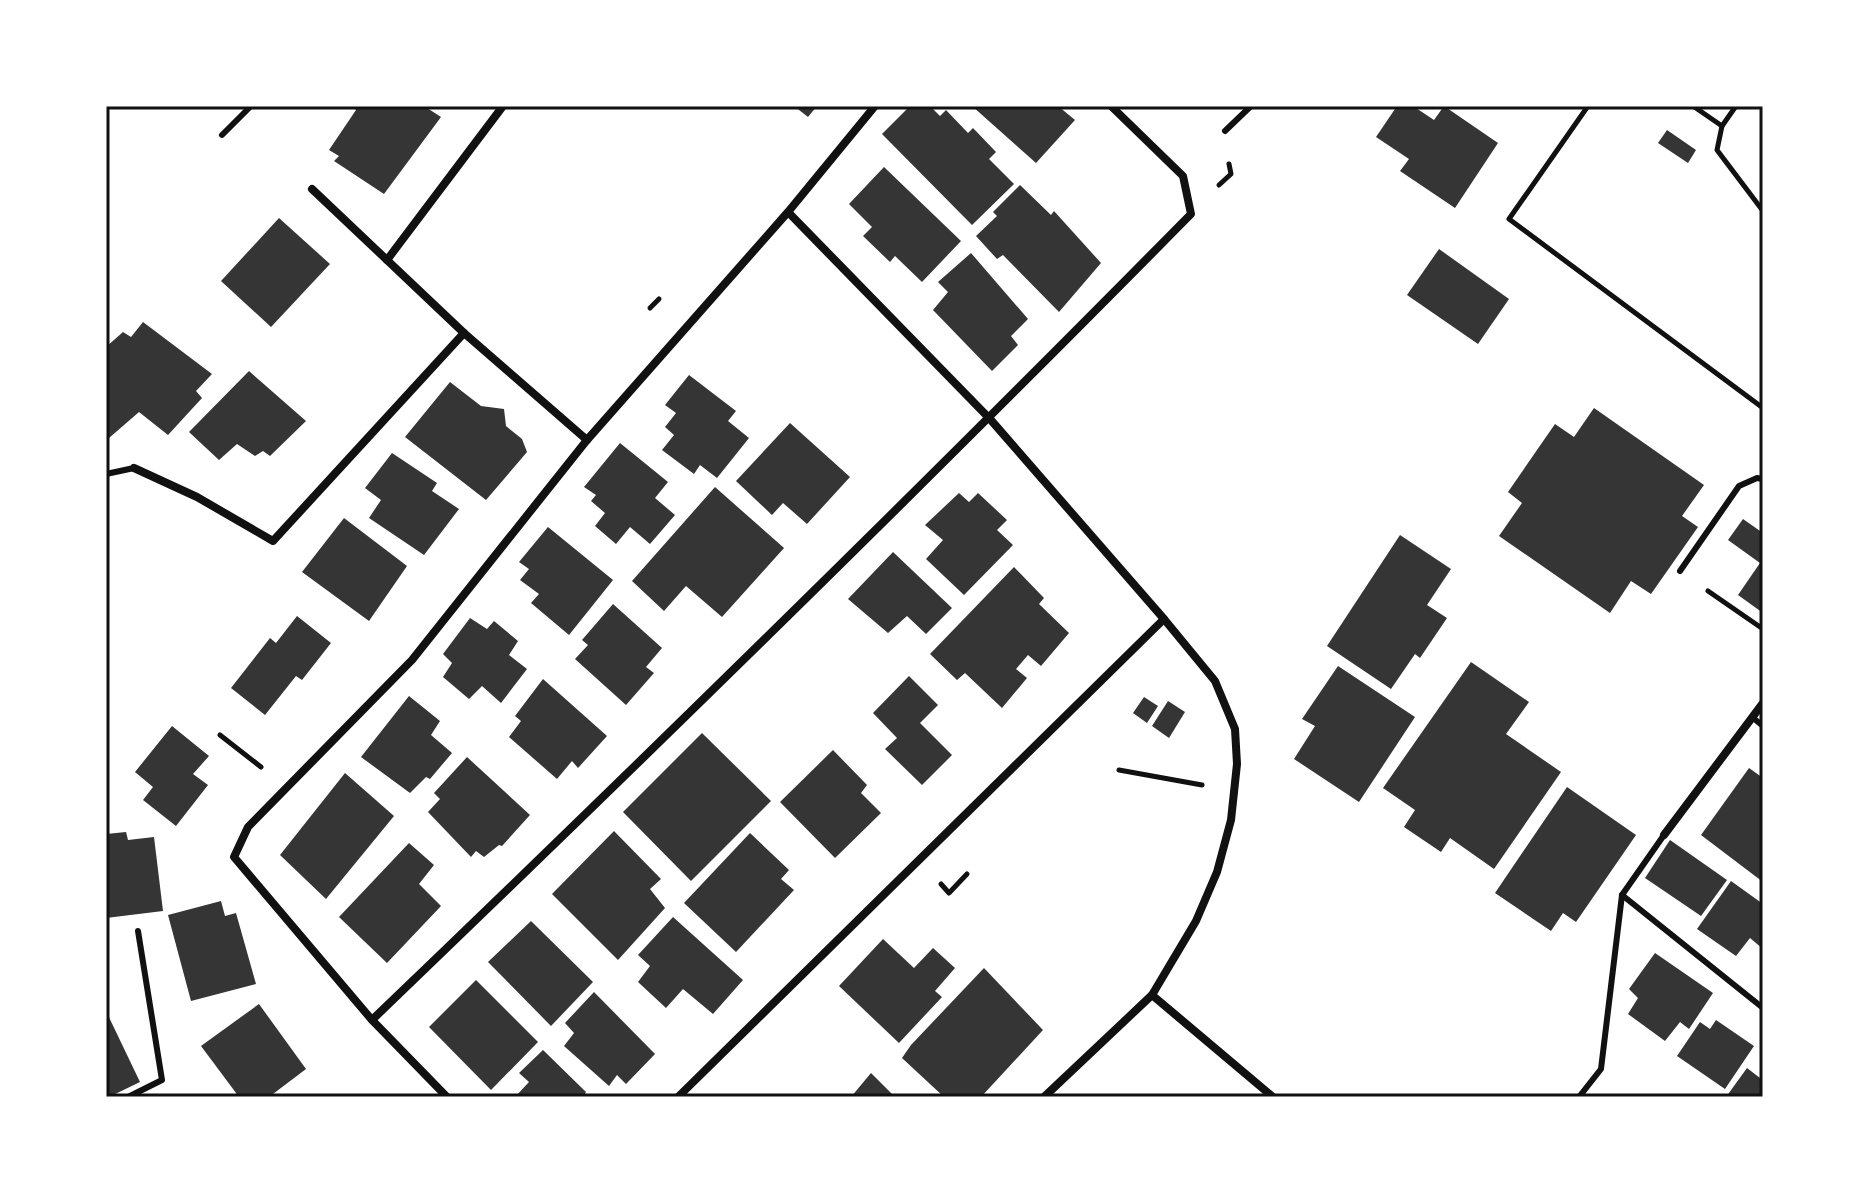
<svg xmlns="http://www.w3.org/2000/svg" width="1869" height="1203" font-family="'Source Sans 3',sans-serif">
  <style>
    .building { fill: #353535 }
    .lines { fill: none; stroke-linecap: round; stroke-linejoin: round }
    .path { stroke: #111; stroke-width: 5 }
    .service { stroke: #111; stroke-width: 6 }
    .minor { stroke: #111; stroke-width: 8 }
    .neatline { fill: none; stroke: #111; stroke-width: 3 }
  </style>
  <rect width="100%" height="100%" fill="#fff"/>
  <g class="building">
    <path d="M352 106H424L441 117 384 194 334 161 339 156 329 150 356 110Z"/>
    <path d="M794 106H817L808 117Z"/>
    <path d="M910 106H930L940 116 946 110 968 133 973 128 996 152 989 159 1014 184 972 225 882 134Z"/>
    <path d="M972 106H1058L1075 120 1036 163Z"/>
    <path d="M1397 106H1413L1434 120 1444 106 1498 143 1455 208 1400 171 1409 159 1376 137Z"/>
    <path d="M1667 130 1696 150 1688 163 1658 143Z"/>
    <path d="M884 167 961 241 922 282 895 256 890 262 863 236 872 227 849 204Z"/>
    <path d="M1020 185 1051 215 1054 211 1101 263 1059 312 1003 255 997 259 976 236 997 216 993 212Z"/>
    <path d="M279 218 330 264 271 327 221 281Z"/>
    <path d="M1439 249 1509 299 1478 344 1407 295Z"/>
    <path d="M971 253 1028 319 1011 336 1018 345 992 371 933 310 948 292 938 282Z"/>
    <path d="M143 322 212 374 196 391 202 398 168 435 139 412 109 438 106 436V347L123 332 131 337Z"/>
    <path d="M249 371 306 421 270 456 263 451 255 456 237 444 219 460 189 432Z"/>
    <path d="M689 375 736 411 728 421 749 438 717 478 700 465 694 474 662 450 674 435 665 427 676 413 665 405Z"/>
    <path d="M450 382 481 406 504 409 506 426 522 439 527 452 486 500 405 437Z"/>
    <path d="M1594 408 1704 485 1682 516 1698 527 1651 594 1631 581 1610 613 1499 536 1522 503 1508 492 1555 424 1574 437Z"/>
    <path d="M790 423 850 477 807 524 783 503 772 515 736 481Z"/>
    <path d="M620 443 668 482 655 498 675 515 650 544 630 527 616 544 595 526 605 513 591 501 596 495 584 487Z"/>
    <path d="M392 453 437 483 432 491 459 509 424 555 369 518 381 500 365 488Z"/>
    <path d="M715 487 784 548 722 617 686 586 664 611 632 581Z"/>
    <path d="M959 493 969 502 978 493 1007 520 997 530 1013 545 964 595 926 559 943 540 925 525Z"/>
    <path d="M344 518 407 566 369 621 302 572Z"/>
    <path d="M1743 519 1763 533V613L1738 595 1760 563 1728 540Z"/>
    <path d="M548 527 613 580 569 635 531 603 539 594 520 580 529 569 519 562Z"/>
    <path d="M1400 535 1451 569 1427 605 1447 618 1420 658 1415 654 1391 689 1327 646Z"/>
    <path d="M893 552 952 608 926 634 907 616 888 633 848 599Z"/>
    <path d="M1014 567 1044 598 1039 604 1069 633 1041 666 1028 655 1016 669 1027 678 1002 708 965 673 957 680 930 654Z"/>
    <path d="M613 604 662 648 646 667 654 673 626 705 575 659 588 645 582 640Z"/>
    <path d="M297 616 331 643 302 680 296 676 265 715 231 688 270 638 276 643Z"/>
    <path d="M470 618 487 629 494 621 518 641 509 655 527 669 501 703 482 686 469 699 443 677 452 663 443 654Z"/>
    <path d="M1471 662 1529 702 1506 734 1561 772 1494 869 1450 838 1441 852 1404 827 1415 810 1383 788Z"/>
    <path d="M1338 666 1415 717 1359 802 1294 759 1315 726 1302 719Z"/>
    <path d="M909 676 938 705 920 723 952 755 922 785 885 749 897 738 873 713Z"/>
    <path d="M543 679 607 736 578 768 572 761 557 779 509 737 521 721 515 716Z"/>
    <path d="M409 696 440 721 431 735 452 753 430 779 426 777 410 793 361 757Z"/>
    <path d="M1144 697 1158 706 1147 723 1133 713Z"/>
    <path d="M1168 701 1185 712 1169 738 1152 726Z"/>
    <path d="M172 726 209 756 193 774 208 785 176 826 143 800 153 787 135 772Z"/>
    <path d="M702 733 771 801 691 881 623 812Z"/>
    <path d="M833 750 867 785 861 793 881 813 835 858 780 802Z"/>
    <path d="M467 757 530 815 502 846 499 845 484 857 476 851 471 857 428 812 440 799 434 793Z"/>
    <path d="M1749 768 1763 778V882L1701 835Z"/>
    <path d="M345 773 394 816 326 899 280 855Z"/>
    <path d="M1567 787 1636 835 1576 922 1563 913 1551 931 1495 893Z"/>
    <path d="M614 831 661 879 650 889 665 908 618 960 552 894Z"/>
    <path d="M126 832 128 840 154 837 163 911 106 918V834Z"/>
    <path d="M750 833 789 870 781 879 794 890 736 952 684 903Z"/>
    <path d="M1670 840 1727 880 1701 916 1645 878Z"/>
    <path d="M409 843 434 865 419 884 441 906 387 963 339 917Z"/>
    <path d="M1731 881 1763 904V949L1750 938 1736 956 1697 929Z"/>
    <path d="M221 901 225 916 236 913 256 984 191 1001 168 915Z"/>
    <path d="M673 917 743 980 713 1014 683 989 666 1008 638 982 650 966 638 955Z"/>
    <path d="M531 921 593 982 551 1026 488 962Z"/>
    <path d="M883 939 914 968 933 948 955 968 935 991 942 997 899 1043 839 986Z"/>
    <path d="M1655 953 1713 993 1689 1029 1680 1022 1665 1041 1628 1014 1638 998 1629 989Z"/>
    <path d="M984 968 1043 1030 981 1097H944L902 1058 911 1045Z"/>
    <path d="M476 980 538 1042 491 1090 429 1027Z"/>
    <path d="M594 992 655 1054 626 1084 617 1075 609 1086 564 1046 574 1033 565 1023Z"/>
    <path d="M259 1004 306 1069 269 1097H239L201 1046Z"/>
    <path d="M106 1011 140 1082 109 1097H106Z"/>
    <path d="M1716 1020 1754 1046 1725 1089 1677 1056 1700 1022 1710 1029Z"/>
    <path d="M543 1050 586 1092 583 1097H515L529 1082 519 1073Z"/>
    <path d="M1747 1068 1760 1078 1763 1074V1097H1726Z"/>
    <path d="M871 1073 895 1097H851Z"/>
  </g>
  <g class="lines">
    <g class="path">
      <path d="M1588 106 1509 219 1763 408"/>
      <path d="M1693 106 1722 126"/>
      <path d="M1736 106 1722 126 1717 150 1763 211"/>
      <path d="M1219 185 1231 174 1229 164"/>
      <path d="M650 308 659 299"/>
      <path d="M1708 591 1763 629"/>
      <path d="M220 735 261 767"/>
      <path d="M1119 770 1202 785"/>
      <path d="M941 884 949 893 967 874"/>
    </g>
    <g class="service">
      <path d="M1225 131 1251 106"/>
      <path d="M222 135 251 106"/>
      <path d="M106 474 134 468"/>
      <path d="M1680 571 1739 486 1757 478 1763 479"/>
      <path d="M1752 717 1763 726"/>
      <path d="M1622 895 1763 1008"/>
      <path d="M128 1097 162 1080 138 931"/>
      <path d="M1579 1097 1601 1069 1622 895 1664 835"/>
    </g>
    <g class="minor">
      <path d="M312 189 464 333 587 440"/>
      <path d="M788 212 990 419 1164 619 1215 681 1235 729 1237 764 1231 820 1217 872 1196 921 1152 995 1044 1097"/>
      <path d="M387 260 503 106"/>
      <path d="M134 468 197 497 273 541 464 333"/>
      <path d="M1664 835 1763 703"/>
      <path d="M1152 995 1273 1097"/>
      <path d="M372 1020C648 755 922 487 1191 214L1183 176 1111 106"/>
      <path d="M447 1097 372 1020 234 857 248 827 412 660 587 440 788 212 875 106"/>
      <path d="M678 1097 1164 619"/>
    </g>
  </g>
  <rect width="1869" height="1203" fill="none" stroke="#ffffff" stroke-width="216"/>
  <rect x="108" y="108" width="1653" height="987" class="neatline"/>
</svg>
